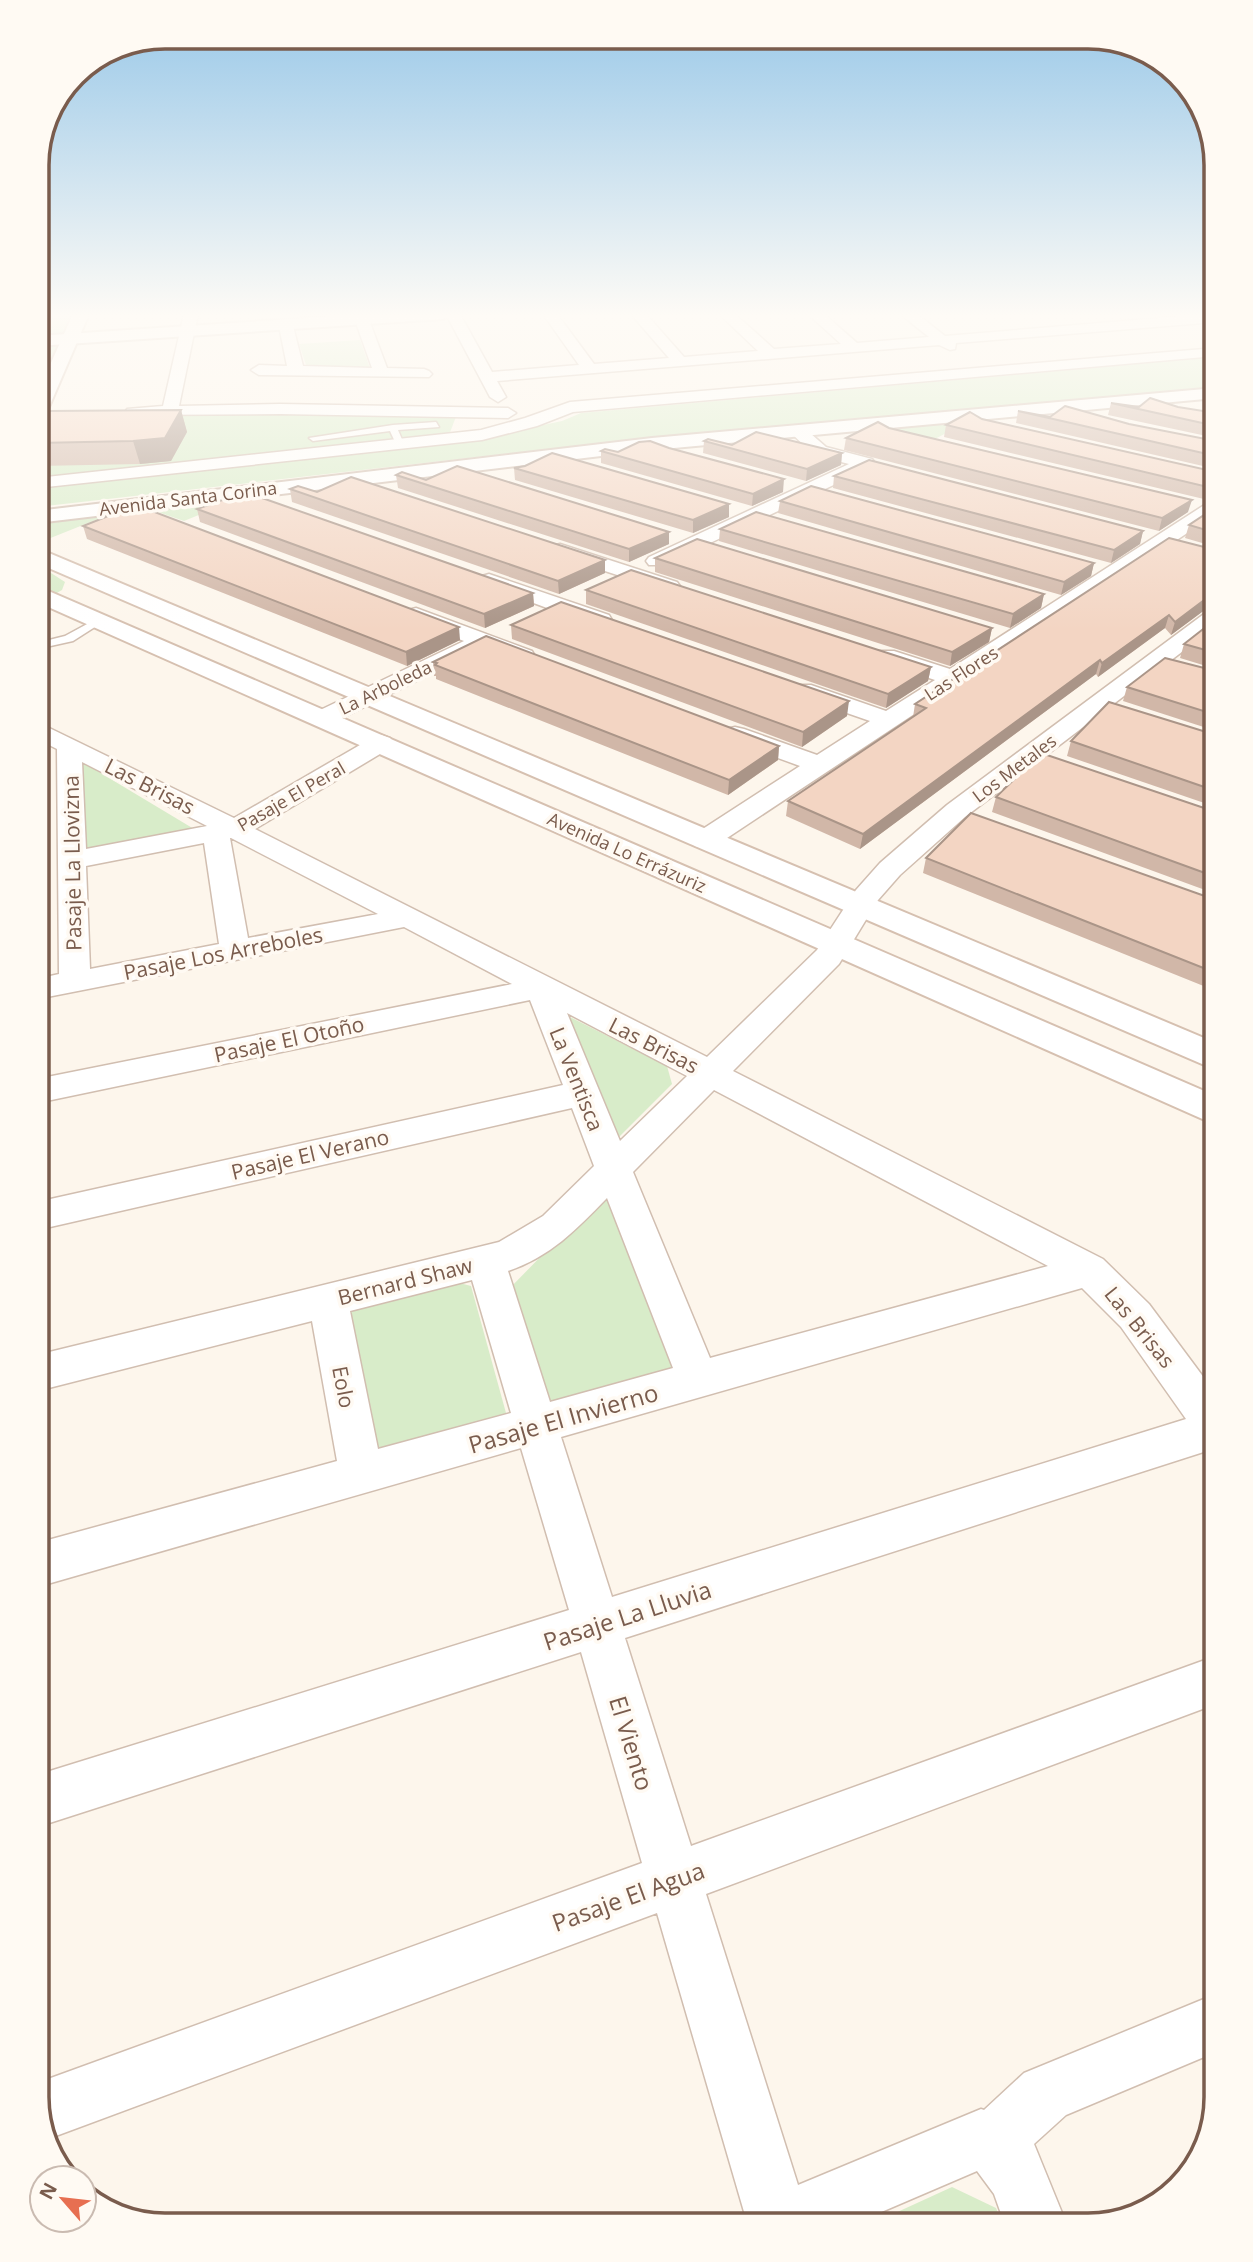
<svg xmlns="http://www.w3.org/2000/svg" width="1253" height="2262" font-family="'Open Sans',sans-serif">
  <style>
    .green { fill: #d8ecc9 }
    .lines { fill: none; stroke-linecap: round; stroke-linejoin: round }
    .service-casing { stroke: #d1beb0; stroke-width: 3 }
    .minor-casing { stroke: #d1beb0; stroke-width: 3 }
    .tertiary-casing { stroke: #d1beb0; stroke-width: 4 }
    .secondary-casing { stroke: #d6c0b0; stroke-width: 4 }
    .service { fill: #fff; fill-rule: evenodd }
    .minor { fill: #fff; fill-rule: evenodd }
    .tertiary { fill: #fff; fill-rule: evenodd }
    .secondary { fill: #fff; fill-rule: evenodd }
    .wall { fill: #d1b7a8 }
    .shaded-wall { fill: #aa9588 }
    .building { fill: #f3d5c3; stroke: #aa9588; stroke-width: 2 }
    .labels { text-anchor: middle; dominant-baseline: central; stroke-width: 7; stroke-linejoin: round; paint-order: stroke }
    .far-street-label { font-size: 18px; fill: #7a5c4d; stroke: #fffaf3 }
    .street-label { font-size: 21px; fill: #7a5c4d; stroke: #fffaf3 }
    .near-street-label { font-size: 24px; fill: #7a5c4d; stroke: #fffaf3 }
    .rim { fill: none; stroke: #7a5c4d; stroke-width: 3.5 }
  </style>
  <rect width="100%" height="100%" fill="#fdf6ec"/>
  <g class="green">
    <path d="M38 314H74L65 335 37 338Z"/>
    <path d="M360 340 371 371 315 369 306 365 299 344Z"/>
    <path d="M55 342 62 346 37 397V343Z"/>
    <path d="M1216 357V388L539 450 37 507V486L478 439 562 421 581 413Z"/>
    <path d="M263 412 457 414 449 435 37 479V446L68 416Z"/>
    <path d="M967 422 933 440 886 428Z"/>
    <path d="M238 499 184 521 152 510Z"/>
    <path d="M108 515 48 539 37 535V525Z"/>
    <path d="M37 564 65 582 62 590 55 594 37 588Z"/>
    <path d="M74 757 199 832 78 853Z"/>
    <path d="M564 1014 667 1066 672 1084 614 1142Z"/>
    <path d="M605 1191 680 1379 544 1411 508 1290Z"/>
    <path d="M452 1281 471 1286 506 1413 492 1427 369 1451 341 1317 352 1307Z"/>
    <path d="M952 2187 996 2208 1003 2225H869Z"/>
  </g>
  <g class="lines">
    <defs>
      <g id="service">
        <path d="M436 422 439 427 398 430 404 444 400 447 396 444 390 431 313 441 309 438 393 425Z"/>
        <path d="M89 623 98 625 73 641 37 649V643L65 636Z"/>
      </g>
      <g id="minor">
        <path d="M184 314H198L179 406 280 404 508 408 516 413 508 418 280 414 127 415 125 412 127 409 163 406Z"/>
        <path d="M446 314H460L492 372 579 365 543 314H557L594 364 669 358 631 314H646L684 357 758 351 719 314H735L774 349 841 344 808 314H824L857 343 929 337 900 314H917L945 336 1208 314H1216V322L956 343 955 349 950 350 939 345 497 381 506 397 498 402 490 397Z"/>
        <path d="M362 316 369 320 387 368 424 369 429 371 432 374 429 377 259 375 251 370 259 365 287 366 279 326 286 322 293 326 303 366 372 368 355 320Z"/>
        <path d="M1216 348V356L573 412 537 426 482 440 37 488V478L481 430 525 418 570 402Z"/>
        <path d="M797 426 803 427 826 447 872 459 875 463 872 467 663 565H649L646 561 649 557 849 464 814 455 789 431Z"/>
        <path d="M1216 500V514L715 846 705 848 695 846 691 840 695 834 800 766 726 739 723 734 726 729 735 727 744 729 817 755 870 721 795 695 791 690 795 685H811L886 711 935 680 878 661 875 656 878 651H894L950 669 1209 502Z"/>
        <path d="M560 544 677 582 680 586 677 590H663L553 554 550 550 553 546Z"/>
        <path d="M489 574 609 615 612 620 609 625H593L482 584 479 580 482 576Z"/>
        <path d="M416 608 532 651 535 656 532 661H516L483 648 332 723 323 725 314 723 311 718 314 713 464 641 408 620 405 615 408 610Z"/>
        <path d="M1216 609V626L965 817 900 875 878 900 839 964 733 1071 1103 1259 1149 1304 1216 1394V1448L625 1638 691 1846 1216 1656V1704L706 1894 798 2185 981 2109 984 2110 1024 2073 1216 1994V2052L1066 2115 1034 2144 1067 2225H1005L994 2194 977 2171 851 2225H745L747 2222 657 1913 45 2140 37 2098V2083L642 1863 581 1652 37 1827V1775L569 1610 521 1448 37 1587V1543L337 1461 312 1321 37 1391V1355L499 1242 543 1216 594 1166 572 1108 37 1230V1202L563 1085 530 1000 37 1103V1079L512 984 404 927 37 999V979L59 974 57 749 37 739V722L234 818 372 738 381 735 390 738 394 743 390 748 255 829 707 1057 817 950 856 890 880 863 947 805 1208 611ZM82 762 207 826 86 849ZM230 838H231L378 914 248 938ZM204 843 219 944 90 969 86 866ZM567 1013 687 1076 620 1141ZM714 1090 1048 1266 710 1358 633 1172ZM607 1198 673 1368 550 1402 508 1271C550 1257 577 1229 607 1198ZM472 1280 511 1413 378 1449 350 1311ZM1082 1288 1121 1327 1186 1419 612 1597 561 1437Z"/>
      </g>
      <g id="tertiary">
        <path d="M367 314H450L443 319 37 346V336Z"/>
        <path d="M1216 388V398L652 450 37 523V511L652 438Z"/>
      </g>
      <g id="secondary">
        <path d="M73 314H89L46 414 37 419V394Z"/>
        <path d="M37 548 1216 1043V1070L37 563Z"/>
        <path d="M37 586 1216 1096V1125L37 602Z"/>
      </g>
    </defs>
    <use href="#service" class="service-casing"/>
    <use href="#minor" class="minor-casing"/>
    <use href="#tertiary" class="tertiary-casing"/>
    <use href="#secondary" class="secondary-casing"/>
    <use href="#service" class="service"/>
    <use href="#minor" class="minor"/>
    <use href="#tertiary" class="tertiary"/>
    <use href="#secondary" class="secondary"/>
  </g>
  <g class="wall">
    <path d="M1111 403 1139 407H1178L1216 413V438L1108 415Z"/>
    <path d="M181 410 187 432 171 461 140 464 37 466V426Z"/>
    <path d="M1018 411 1050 417 1129 424 1216 441V469L1016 423Z"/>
    <path d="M982 419 1216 472V498L1208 500 944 437 946 425Z"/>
    <path d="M889 428 1188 512 1159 531 844 450 846 438Z"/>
    <path d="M704 441 732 445 842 453 841 465 806 481 703 453Z"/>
    <path d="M601 451 783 492 752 506 601 463Z"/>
    <path d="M514 468 729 504V517L693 533 515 480Z"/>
    <path d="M396 475 426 480 669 544 629 562 398 488Z"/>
    <path d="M834 476 1143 531 1140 544 1111 563 833 488Z"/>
    <path d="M290 489 317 492 605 560V573L559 594 292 502Z"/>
    <path d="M780 501 1094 563 1091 576 1061 595 778 513Z"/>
    <path d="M1216 507V547L1185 538 1189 525Z"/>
    <path d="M197 509 533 593 534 606 485 628 200 522Z"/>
    <path d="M83 526 460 640 407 666 87 539Z"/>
    <path d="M720 529 1044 594 1041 608 1010 628 719 541Z"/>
    <path d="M1216 550V607L1206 609 1171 635 1165 628 1098 677 1096 674 860 849 786 816 788 801 913 717 915 704Z"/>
    <path d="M655 558 992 628 989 642 950 666 655 572Z"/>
    <path d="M586 590 931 667 928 681 886 708 586 604Z"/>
    <path d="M1216 619V669L1180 658 1184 644Z"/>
    <path d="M511 625 847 716 802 747 512 639Z"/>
    <path d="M433 662 779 746 778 760 728 795 436 679V676H434Z"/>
    <path d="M1216 671V731L1123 701 1127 687Z"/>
    <path d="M1216 735V807L1067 756 1071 741Z"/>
    <path d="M996 797 1216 812V894L992 812Z"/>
    <path d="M926 858 1216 900V991L923 873Z"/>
  </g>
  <g class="shaded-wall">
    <path d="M181 410 187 432 171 461 140 464 133 441Z"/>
    <path d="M842 453 841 465 806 481 807 469Z"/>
    <path d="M784 479 783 492 752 506 753 494Z"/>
    <path d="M1216 487V498L1208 500 1212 488Z"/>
    <path d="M1192 500 1188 512 1159 531 1162 518Z"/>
    <path d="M729 504V517L693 533V520Z"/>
    <path d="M1143 531 1140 544 1111 563 1114 550Z"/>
    <path d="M669 532V544L629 562V549Z"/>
    <path d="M605 560V573L559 594 558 581Z"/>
    <path d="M1094 563 1091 576 1061 595 1064 582Z"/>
    <path d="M533 593 534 606 485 628 484 614Z"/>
    <path d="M1044 594 1041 608 1010 628 1013 614Z"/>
    <path d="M1216 594V607L1206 609 1171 635 1175 622 1211 595Z"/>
    <path d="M1169 615 1165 628 1098 677 1102 663Z"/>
    <path d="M459 627 460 640 407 666 406 652Z"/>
    <path d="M992 628 989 642 950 666 952 652Z"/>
    <path d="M1100 660 1096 674 860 849 863 834Z"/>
    <path d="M931 667 928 681 886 708 888 694Z"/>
    <path d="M849 701 847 716 802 747 803 732Z"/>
    <path d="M779 746 778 760 728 795 729 780Z"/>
  </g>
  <g class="building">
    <path d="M1150 398 1178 407 1216 413V426L1111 403 1139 407Z"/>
    <path d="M1065 406 1129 424 1216 441V456L1018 411 1050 417Z"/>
    <path d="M181 410 165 438 133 441 37 443V426L47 411Z"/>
    <path d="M970 412 982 419 1216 472V487L1212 488 946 425Z"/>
    <path d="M878 422 889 428 1192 500 1162 518 846 438Z"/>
    <path d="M756 432 842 453 807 469 704 441 708 439 732 445Z"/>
    <path d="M650 441 669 448 784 479 753 494 601 451 605 449 618 452 639 442Z"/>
    <path d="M552 453 729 504 693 520 514 468 525 466Z"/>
    <path d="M869 460 1143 531 1114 550 834 476Z"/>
    <path d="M457 466 669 532 629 549 396 475 402 472 426 480Z"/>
    <path d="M351 477 605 560 558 581 290 489 298 486 317 492Z"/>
    <path d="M811 486 1094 563 1064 582 780 501Z"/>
    <path d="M245 492 533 593 484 614 197 509Z"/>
    <path d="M136 505 459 627 406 652 83 526Z"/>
    <path d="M1216 507V533L1189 525Z"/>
    <path d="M756 512 1044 594 1013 614 720 529Z"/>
    <path d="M1169 538 1216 550V594L1211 595 1175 622 1169 615 1102 663 1100 660 863 834 788 801 926 708 915 704Z"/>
    <path d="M697 539 992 628 952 652 655 558Z"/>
    <path d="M631 570 931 667 888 694 586 590Z"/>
    <path d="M561 602 849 701 803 732 511 625Z"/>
    <path d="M1216 619V653L1184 644Z"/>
    <path d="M486 636 779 746 729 780 435 665 437 663 433 662Z"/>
    <path d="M1165 658 1216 671V715L1127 687Z"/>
    <path d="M1109 702 1216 735V791L1071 741Z"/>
    <path d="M1041 753 1216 812V877L996 797Z"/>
    <path d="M971 813 1216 900V973L926 858Z"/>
  </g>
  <linearGradient id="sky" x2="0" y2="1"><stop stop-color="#97c7e8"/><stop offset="0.5" stop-color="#fefbf6"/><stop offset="1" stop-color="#fefbf6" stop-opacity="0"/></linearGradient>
  <rect width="1253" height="631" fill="url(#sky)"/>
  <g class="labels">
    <g class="far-street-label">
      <text transform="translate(188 498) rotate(-7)">Avenida Santa Corina</text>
      <text transform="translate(961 673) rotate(-33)">Las Flores</text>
      <text transform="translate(385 687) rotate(-26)">La Arboleda</text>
      <text transform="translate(1014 768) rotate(-37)">Los Metales</text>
      <text transform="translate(291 796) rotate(-30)">Pasaje El Peral</text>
      <text transform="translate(627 852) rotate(24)">Avenida Lo Errázuriz</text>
    </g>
    <g class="street-label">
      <text transform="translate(150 786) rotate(27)">Las Brisas</text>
      <text transform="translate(72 863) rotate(-91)">Pasaje La Llovizna</text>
      <text transform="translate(223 953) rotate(-11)">Pasaje Los Arreboles</text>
      <text transform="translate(289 1039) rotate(-12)">Pasaje El Otoño</text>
      <text transform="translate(654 1045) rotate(27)">Las Brisas</text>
      <text transform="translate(577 1079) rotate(68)">La Ventisca</text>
      <text transform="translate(310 1154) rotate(-13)">Pasaje El Verano</text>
      <text transform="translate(405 1281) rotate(-14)">Bernard Shaw</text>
      <text transform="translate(1140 1327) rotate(51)">Las Brisas</text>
      <text transform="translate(344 1387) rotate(79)">Eolo</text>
    </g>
    <g class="near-street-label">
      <text transform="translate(563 1418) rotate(-16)">Pasaje El Invierno</text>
      <text transform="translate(627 1615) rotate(-18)">Pasaje La Lluvia</text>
      <text transform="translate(632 1743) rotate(73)">El Viento</text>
      <text transform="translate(628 1896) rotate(-20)">Pasaje El Agua</text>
    </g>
  </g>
  <path d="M0 0H1253V2262H0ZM165 49H1088A116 116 0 0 1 1204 165V2097A116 116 0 0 1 1088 2213H165A116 116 0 0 1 49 2097V165A116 116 0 0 1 165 49Z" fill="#fffaf3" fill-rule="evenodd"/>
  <path class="rim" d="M165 49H1088A116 116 0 0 1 1204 165V2097A116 116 0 0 1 1088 2213H165A116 116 0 0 1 49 2097V165A116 116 0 0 1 165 49Z"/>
  <g transform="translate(63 2199) rotate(298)"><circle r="33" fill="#fffaf3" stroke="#cabbb1" stroke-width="2"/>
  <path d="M0-5L12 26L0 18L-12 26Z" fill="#e76f51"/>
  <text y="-10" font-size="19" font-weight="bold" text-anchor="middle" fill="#7a5c4d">N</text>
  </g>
</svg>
